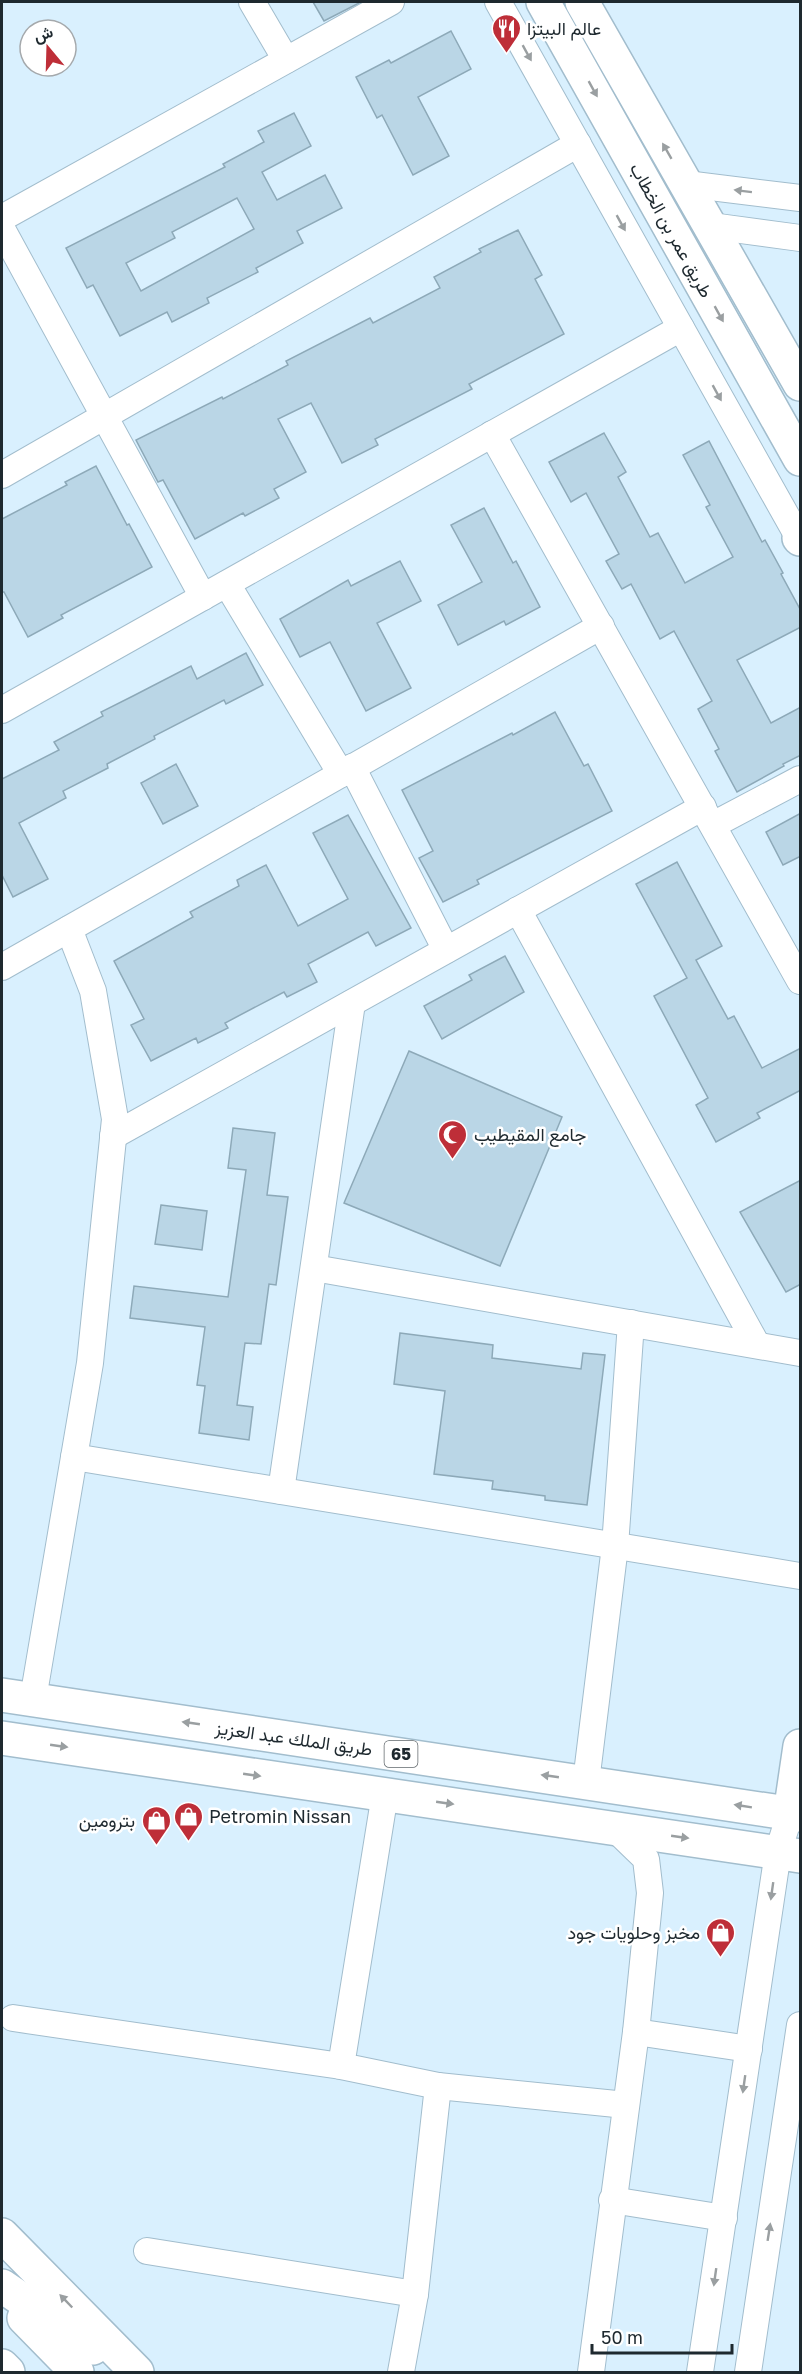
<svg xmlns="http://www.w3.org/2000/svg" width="802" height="2374" font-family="'Golos Text',Vazirmatn,sans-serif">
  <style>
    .building { fill: #bad6e6; stroke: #8da9b8; stroke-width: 1.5; fill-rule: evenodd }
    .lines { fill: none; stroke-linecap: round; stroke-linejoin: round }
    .minor-casing { stroke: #a2bdcd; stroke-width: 28 }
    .major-casing { stroke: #a2bdcd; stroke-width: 36 }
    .highway-casing { stroke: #a2bdcd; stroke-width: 36 }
    .minor { stroke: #fff; stroke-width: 26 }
    .major { stroke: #fff; stroke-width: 33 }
    .highway { stroke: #fff; stroke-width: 33 }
    .oneway { fill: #9a9fa1 }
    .labels { text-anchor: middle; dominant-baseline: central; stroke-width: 5; stroke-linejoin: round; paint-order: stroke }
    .shield { fill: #fff; stroke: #62696d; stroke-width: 1.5 }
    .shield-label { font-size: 16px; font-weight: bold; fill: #1e292f }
    .poi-label { font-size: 18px; fill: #1e292f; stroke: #fff; text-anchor: start }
    .street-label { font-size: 18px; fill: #1e292f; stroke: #fff }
  </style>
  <rect width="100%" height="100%" fill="#d9f0fe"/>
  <g class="building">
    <path d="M313 2H361L324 21Z"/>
    <path d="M451 31 471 69 418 97 449 156 413 175 382 115 377 118 356 77 389 60 391 63Z"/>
    <path d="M294 113 311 146 262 172 277 200 325 175 342 208 297 231 303 243 256 268 258 272 207 298 209 303 172 322 167 312 120 336 93 285 87 288 66 248 225 167 223 164 264 142 258 131ZM237 198 254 229 141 291 126 263 175 238 172 232Z"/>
    <path d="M518 230 542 275 535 279 564 334 469 384 472 389 375 439 378 445 342 463 311 403 278 419 306 472 274 489 279 498 245 516 243 513 195 539 163 480 158 482 136 440 222 397 223 399 288 365 286 361 370 318 373 323 440 288 434 277 481 252 479 249Z"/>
    <path d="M604 433 626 472 618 477 650 537 658 533 685 583 733 557 706 507 710 505 683 455 709 441 762 542 765 540 783 573 781 574 801 611V627L737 660 771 723 801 707V755L783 764 784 766 737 792 715 751 719 749 698 709 712 701 674 631 660 639 631 584 622 589 606 561 619 554 586 493 571 502 549 462Z"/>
    <path d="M96 466 127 525 129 524 152 567 61 615 63 618 28 637 4 592H2V519L67 485 65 482Z"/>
    <path d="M484 508 513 563 516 561 540 607 506 625 504 621 458 645 438 605 482 582 451 525Z"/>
    <path d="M400 561 421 601 377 623 411 688 366 711 330 642 300 657 280 619 348 580 351 586Z"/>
    <path d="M246 653 263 685 226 704 224 700 154 736 155 739 107 764 108 768 63 791 66 798 19 823 48 879 13 897 2 875V779L59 750 54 742 103 716 101 712 133 696 191 666 197 679Z"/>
    <path d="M555 712 584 766 588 764 612 811 477 880 479 884 443 902 419 858 433 851 402 790 512 733 513 735Z"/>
    <path d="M176 764 198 806 163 824 141 783Z"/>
    <path d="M801 813V856L783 865 766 832Z"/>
    <path d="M348 815 411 928 376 946 368 932 308 964 317 982 287 997 284 992 225 1023 228 1028 198 1043 196 1038 151 1061 131 1025 144 1019 114 961 193 917 190 912 239 886 237 880 266 865 298 926 348 899 313 833Z"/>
    <path d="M677 862 722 946 696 960 728 1019 734 1016 762 1068 801 1048V1090L757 1113 760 1118 716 1142 696 1105 708 1098 654 996 687 978 636 884Z"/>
    <path d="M505 956 524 992 442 1039 424 1006 472 980 469 975Z"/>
    <path d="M409 1051 562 1117 500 1266 344 1203Z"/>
    <path d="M233 1128 275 1133 267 1195 288 1197 276 1285 269 1284 261 1344 245 1343 237 1405 253 1407 249 1440 199 1433 205 1386 197 1385 205 1327 130 1318 134 1286 228 1297 246 1170 228 1168Z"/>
    <path d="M801 1180V1284L786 1292 740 1212Z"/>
    <path d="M161 1205 207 1211 202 1250 155 1244Z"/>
    <path d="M400 1333 493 1345 492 1358 581 1369 583 1353 605 1355 587 1505 545 1500V1496L492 1489 493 1481 434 1474 445 1391 394 1384Z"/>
  </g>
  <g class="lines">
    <defs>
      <g id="minor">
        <path d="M252 2 286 60"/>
        <path d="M498 2 800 540"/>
        <path d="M686 184 800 198"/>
        <path d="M2 218 391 2"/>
        <path d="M711 226 800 238"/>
        <path d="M2 229 203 597"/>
        <path d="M492 434 800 981"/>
        <path d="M2 475 578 144"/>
        <path d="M227 584 341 774"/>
        <path d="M2 710 681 328"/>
        <path d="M352 767 446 950"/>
        <path d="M713 825 800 779"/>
        <path d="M518 910 757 1345"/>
        <path d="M2 967 601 626"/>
        <path d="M113 1136 703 807"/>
        <path d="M314 1268 800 1353"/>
        <path d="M74 1457 800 1576"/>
        <path d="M281 1491 352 1003"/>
        <path d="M33 1699 90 1363 115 1119 93 991 69 929"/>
        <path d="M586 1782 615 1546 631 1323"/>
        <path d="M385 1794 341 2066 438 2086 415 2294 401 2372"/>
        <path d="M13 2018 341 2066"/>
        <path d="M636 2032 749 2049"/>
        <path d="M438 2086 626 2105"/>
        <path d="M612 2200 724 2218"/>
        <path d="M147 2251 415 2294"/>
        <path d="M591 2372 636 2032 650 1893 646 1859 614 1828"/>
        <path d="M700 2372 778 1852 790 1814"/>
        <path d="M748 2372 800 2025"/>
      </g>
      <g id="major">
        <path d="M543 2 800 459"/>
        <path d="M582 2 800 384"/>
        <path d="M799 538 800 539"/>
        <path d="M790 1814 800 1746"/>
        <path d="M2 2235 137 2372"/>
        <path d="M2 2286 93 2348"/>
        <path d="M24 2318 77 2372"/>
        <path d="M2 2366 8 2372"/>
      </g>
      <g id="highway">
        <path d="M2 1695 800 1815"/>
        <path d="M2 1738 800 1856"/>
      </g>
    </defs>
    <use href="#minor" class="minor-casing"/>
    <use href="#major" class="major-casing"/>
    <use href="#highway" class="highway-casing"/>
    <use href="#minor" class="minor"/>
    <use href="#major" class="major"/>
    <use href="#highway" class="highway"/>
  </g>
  <defs><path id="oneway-solid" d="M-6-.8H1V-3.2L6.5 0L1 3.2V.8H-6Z" transform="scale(1.5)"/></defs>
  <g class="oneway">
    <use href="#oneway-solid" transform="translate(527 53) rotate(61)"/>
    <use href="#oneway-solid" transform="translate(593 89) rotate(61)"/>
    <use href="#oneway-solid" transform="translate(667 151) rotate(-120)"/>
    <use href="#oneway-solid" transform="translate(743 191) rotate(-173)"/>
    <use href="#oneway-solid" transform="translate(621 223) rotate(61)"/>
    <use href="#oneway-solid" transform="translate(719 314) rotate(61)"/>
    <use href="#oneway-solid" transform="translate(717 393) rotate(61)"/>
    <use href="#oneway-solid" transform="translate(191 1723) rotate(-172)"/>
    <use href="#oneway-solid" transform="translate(59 1746) rotate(8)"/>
    <use href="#oneway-solid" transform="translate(252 1775) rotate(8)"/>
    <use href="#oneway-solid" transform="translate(550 1776) rotate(-172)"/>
    <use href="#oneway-solid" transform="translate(445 1803) rotate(8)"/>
    <use href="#oneway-solid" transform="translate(743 1806) rotate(-171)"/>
    <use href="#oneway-solid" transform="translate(680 1837) rotate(8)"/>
    <use href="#oneway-solid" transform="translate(772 1891) rotate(98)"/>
    <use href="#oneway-solid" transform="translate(744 2084) rotate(98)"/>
    <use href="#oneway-solid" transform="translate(769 2232) rotate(-81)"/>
    <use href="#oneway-solid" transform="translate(715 2277) rotate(98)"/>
    <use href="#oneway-solid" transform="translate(66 2301) rotate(-134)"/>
  </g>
  <defs>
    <symbol id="restaurant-pin" viewBox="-11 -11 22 30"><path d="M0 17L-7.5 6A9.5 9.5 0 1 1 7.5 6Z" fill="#be2e38" stroke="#fff"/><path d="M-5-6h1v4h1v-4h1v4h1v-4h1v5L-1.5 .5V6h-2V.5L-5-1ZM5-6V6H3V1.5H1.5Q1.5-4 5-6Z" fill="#fff"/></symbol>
    <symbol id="mosque-pin" viewBox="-11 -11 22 30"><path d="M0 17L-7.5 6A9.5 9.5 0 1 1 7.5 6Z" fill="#be2e38" stroke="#fff"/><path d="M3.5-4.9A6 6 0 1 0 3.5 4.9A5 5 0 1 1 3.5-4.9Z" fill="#fff"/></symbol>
    <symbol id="shop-pin" viewBox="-11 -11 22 30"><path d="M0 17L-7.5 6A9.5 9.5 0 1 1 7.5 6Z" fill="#be2e38" stroke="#fff"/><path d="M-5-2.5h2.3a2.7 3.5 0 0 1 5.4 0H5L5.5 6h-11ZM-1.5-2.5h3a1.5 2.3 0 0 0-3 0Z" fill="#fff"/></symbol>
  </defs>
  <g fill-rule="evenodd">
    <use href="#restaurant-pin" x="490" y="12" width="33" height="45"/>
    <use href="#mosque-pin" x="436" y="1118" width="33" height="45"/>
    <use href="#shop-pin" x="172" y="1800" width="33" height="45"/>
    <use href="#shop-pin" x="140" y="1804" width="33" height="45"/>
    <use href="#shop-pin" x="704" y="1916" width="33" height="45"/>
  </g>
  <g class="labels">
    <rect class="shield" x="384.5" y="1741" width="33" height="26" rx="4.5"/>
    <g class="shield-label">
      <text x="401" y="1754">65</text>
    </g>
    <g class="poi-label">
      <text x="527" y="28">عالم البيتزا</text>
      <text x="474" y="1134">جامع المقيطيب</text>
      <text x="209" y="1816">Petromin Nissan</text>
      <text x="135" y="1820" text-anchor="end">بترومين</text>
      <text x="700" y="1932" text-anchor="end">مخبز وحلويات جود</text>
    </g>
    <g class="street-label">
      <text transform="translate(672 230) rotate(61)">طريق عمر بن الخطاب</text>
      <text transform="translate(294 1738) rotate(8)">طريق الملك عبد العزيز</text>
    </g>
  </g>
  <rect width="802" height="2374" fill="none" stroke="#1e292f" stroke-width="6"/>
  <g transform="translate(48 48) rotate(341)"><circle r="28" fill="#ffffff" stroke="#a5a9ac" stroke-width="1.5"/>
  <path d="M0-4.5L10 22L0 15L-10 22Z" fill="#be2e38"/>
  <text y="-9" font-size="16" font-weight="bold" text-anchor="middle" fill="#1e292f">ش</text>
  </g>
  <path d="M592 2344v9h140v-9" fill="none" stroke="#1e292f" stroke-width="3"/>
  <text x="601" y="2344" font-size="18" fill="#1e292f" stroke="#ffffff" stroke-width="4.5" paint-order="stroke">50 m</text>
</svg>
